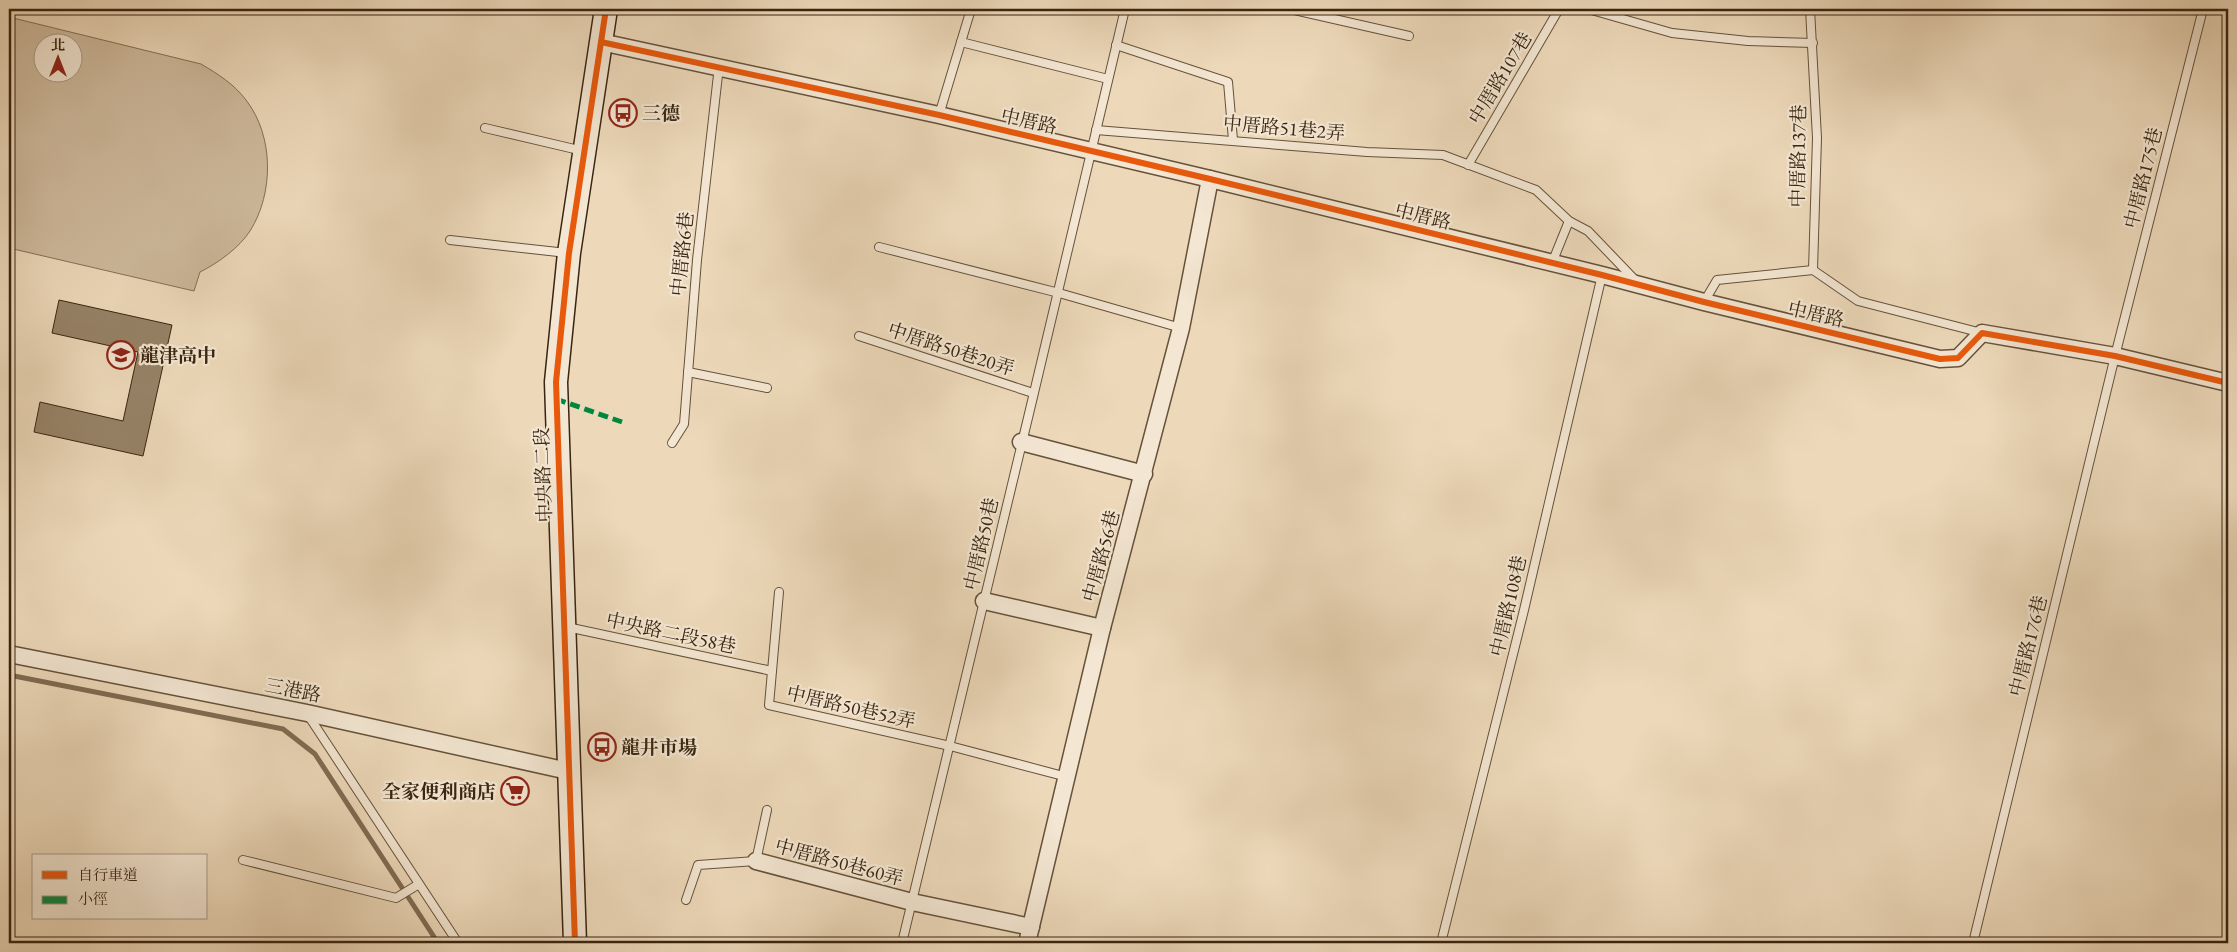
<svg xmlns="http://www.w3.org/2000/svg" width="2237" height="952" font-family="'EB Garamond','Noto Serif TC',serif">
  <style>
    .green { fill: #ceba9d; stroke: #847056; fill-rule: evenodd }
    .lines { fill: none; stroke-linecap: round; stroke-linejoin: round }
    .stream { stroke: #806c53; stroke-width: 5 }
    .building { fill: #978368; stroke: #392510 }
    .lane-casing { stroke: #66523a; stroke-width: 10 }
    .street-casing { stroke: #66523a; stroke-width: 19 }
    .secondary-casing { stroke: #392510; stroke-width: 25 }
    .lane { stroke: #f3e6d2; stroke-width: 8 }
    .street { stroke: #f3e6d2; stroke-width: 16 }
    .secondary { stroke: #f3e6d2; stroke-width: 22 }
    .quiet { stroke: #00873e; stroke-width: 5; stroke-dasharray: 10 5; stroke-linecap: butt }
    .cycleway-casing { stroke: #f3e6d2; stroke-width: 9 }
    .cycleway { stroke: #e8590c; stroke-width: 6 }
    .labels { text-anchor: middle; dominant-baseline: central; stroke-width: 4.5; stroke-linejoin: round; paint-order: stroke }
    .street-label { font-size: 19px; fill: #392510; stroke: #f3e6d2 }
    .poi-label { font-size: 19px; font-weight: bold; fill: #392510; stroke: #f3e6d2; text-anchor: start }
  </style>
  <rect width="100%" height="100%" fill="#edd9ba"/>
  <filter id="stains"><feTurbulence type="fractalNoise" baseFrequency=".004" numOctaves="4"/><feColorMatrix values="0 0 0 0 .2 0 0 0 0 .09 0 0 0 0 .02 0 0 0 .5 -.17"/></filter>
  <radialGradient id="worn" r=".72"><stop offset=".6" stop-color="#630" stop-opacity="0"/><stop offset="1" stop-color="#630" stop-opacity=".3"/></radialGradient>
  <path class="green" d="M9 17 201 64C218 74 234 84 246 100 274 136 274 193 250 231 239 248 218 263 200 272L194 291 9 248ZM42 42H72V72H42Z"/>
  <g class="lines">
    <path class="stream" d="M9 675 283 729 315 754 438 943"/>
  </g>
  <path class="building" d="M59 300 172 325 143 456 34 432 40 402 123 421 138 352 52 333Z"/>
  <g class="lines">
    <defs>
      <g id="lane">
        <path d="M1290 9 1409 36"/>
        <path d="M1588 9 1672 33 1748 41 1813 43"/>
        <path d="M1810 9 1817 138 1813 270"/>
        <path d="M961 42 1108 79"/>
        <path d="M1116 45 1228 82 1233 140"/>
        <path d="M939 115 971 9"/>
        <path d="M485 128 583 151"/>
        <path d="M1096 130 1367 152 1443 155 1536 190 1569 221 1588 231 1636 281"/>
        <path d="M1468 165 1559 9"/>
        <path d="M450 240 567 253"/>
        <path d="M879 247 1059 293 1181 328"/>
        <path d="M1552 263 1569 221"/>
        <path d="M1704 302 1717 280 1813 270 1858 301 1982 333"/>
        <path d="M859 336 1033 393"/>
        <path d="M688 372 767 388"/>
        <path d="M672 443 684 424 697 260 719 66"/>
        <path d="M779 592 769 705 950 746 1067 777"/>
        <path d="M567 627 772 671"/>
        <path d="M308 715 458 943"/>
        <path d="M243 860 396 898 419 884"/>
        <path d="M686 900 698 865 756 861 767 810"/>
        <path d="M902 943C975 631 1053 321 1125 9"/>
        <path d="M1441 943 1524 610 1602 275"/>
        <path d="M1973 943 2115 356 2203 9"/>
      </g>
      <g id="street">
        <path d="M601 42 939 115 1210 179 1602 275 1704 302 1940 359 1958 358 1982 333 2115 356 2228 383"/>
        <path d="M1021 442 1144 474"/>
        <path d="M984 601 1102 628"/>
        <path d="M9 654 307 713 568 771"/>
        <path d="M756 861 912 902 1031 927"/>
        <path d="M1027 943 1102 628 1181 328 1210 179"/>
      </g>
      <path id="secondary" d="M575 943 556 382 569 253 606 9"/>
    </defs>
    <use href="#lane" class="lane-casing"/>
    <use href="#street" class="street-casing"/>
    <use href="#secondary" class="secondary-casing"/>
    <use href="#lane" class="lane"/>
    <use href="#street" class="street"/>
    <use href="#secondary" class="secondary"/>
    <path class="quiet" d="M556 399 622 422"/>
    <defs>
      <g id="cycleway">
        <path d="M601 42 939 115 1210 179 1602 275 1704 302 1940 359 1958 358 1982 333 2115 356 2228 383"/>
        <path d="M575 943 556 382 569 253 606 9"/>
      </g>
    </defs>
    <use href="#cycleway" class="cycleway-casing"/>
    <use href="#cycleway" class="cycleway"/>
  </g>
  <defs>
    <symbol id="bus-ring" viewBox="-11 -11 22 22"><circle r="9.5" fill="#f3e6d2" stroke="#8f2418" stroke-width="1.5"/><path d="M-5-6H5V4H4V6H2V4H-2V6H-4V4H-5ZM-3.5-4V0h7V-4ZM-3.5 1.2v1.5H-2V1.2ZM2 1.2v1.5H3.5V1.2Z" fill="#8f2418"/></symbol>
    <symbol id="school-ring" viewBox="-11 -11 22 22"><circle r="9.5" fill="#f3e6d2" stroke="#8f2418" stroke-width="1.5"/><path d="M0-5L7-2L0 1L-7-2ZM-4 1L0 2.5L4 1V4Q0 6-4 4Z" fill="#8f2418"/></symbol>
    <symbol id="supermarket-ring" viewBox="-11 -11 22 22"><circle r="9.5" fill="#f3e6d2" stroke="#8f2418" stroke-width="1.5"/><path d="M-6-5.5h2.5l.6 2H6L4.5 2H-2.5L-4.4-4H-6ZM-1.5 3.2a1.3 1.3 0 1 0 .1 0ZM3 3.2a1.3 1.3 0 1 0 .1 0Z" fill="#8f2418"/></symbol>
  </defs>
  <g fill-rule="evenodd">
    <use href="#bus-ring" x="607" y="97" width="32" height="32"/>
    <use href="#school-ring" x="105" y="339" width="32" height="32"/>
    <use href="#bus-ring" x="586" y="731" width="32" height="32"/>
    <use href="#supermarket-ring" x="499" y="775" width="32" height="32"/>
  </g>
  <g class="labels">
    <g class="street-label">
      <text transform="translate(1500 78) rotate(-59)">中厝路107巷</text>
      <text transform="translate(1029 121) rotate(13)">中厝路</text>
      <text transform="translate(1284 128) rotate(5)">中厝路51巷2弄</text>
      <text transform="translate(1798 156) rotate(-89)">中厝路137巷</text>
      <text transform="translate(2143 178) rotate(-76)">中厝路175巷</text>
      <text transform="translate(1423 216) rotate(14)">中厝路</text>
      <text transform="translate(682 254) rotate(-84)">中厝路6巷</text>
      <text transform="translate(1816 314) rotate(13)">中厝路</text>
      <text transform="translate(951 349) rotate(18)">中厝路50巷20弄</text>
      <text transform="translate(543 475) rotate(-92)">中央路二段</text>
      <text transform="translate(981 544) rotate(-77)">中厝路50巷</text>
      <text transform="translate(1101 556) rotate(-75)">中厝路56巷</text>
      <text transform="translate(1508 606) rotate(-77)">中厝路108巷</text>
      <text transform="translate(671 633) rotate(12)">中央路二段58巷</text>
      <text transform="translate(2028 646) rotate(-76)">中厝路176巷</text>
      <text transform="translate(293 690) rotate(11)">三港路</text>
      <text transform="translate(851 707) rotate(13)">中厝路50巷52弄</text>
      <text transform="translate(839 862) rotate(15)">中厝路50巷60弄</text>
    </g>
    <g class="poi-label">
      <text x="642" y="113">三德</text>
      <text x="140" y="355">龍津高中</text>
      <text x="621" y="747">龍井市場</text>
      <text x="496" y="791" text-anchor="end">全家便利商店</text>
    </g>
  </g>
  <rect width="2237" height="952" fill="none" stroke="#edd9ba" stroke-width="30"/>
  <rect x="10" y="10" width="2217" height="932" fill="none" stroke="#392510" stroke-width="2.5"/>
  <rect x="15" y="15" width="2207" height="922" fill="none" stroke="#392510"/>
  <rect x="32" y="854" width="175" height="65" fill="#f3e6d2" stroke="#a99984"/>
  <rect x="42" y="871" width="25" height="8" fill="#e8590c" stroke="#a99984"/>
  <text x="78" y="880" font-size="15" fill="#392510">自行車道</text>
  <rect x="42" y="896" width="25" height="8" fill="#00873e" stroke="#a99984"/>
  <text x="78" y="904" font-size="15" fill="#392510">小徑</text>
  <g transform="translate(58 58)"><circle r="24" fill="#f3e6d2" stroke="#a99984"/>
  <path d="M0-4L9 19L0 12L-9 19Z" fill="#8f2418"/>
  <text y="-8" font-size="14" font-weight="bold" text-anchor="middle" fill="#392510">北</text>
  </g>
  <rect width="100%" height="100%" filter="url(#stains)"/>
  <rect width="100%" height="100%" fill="url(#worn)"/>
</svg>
